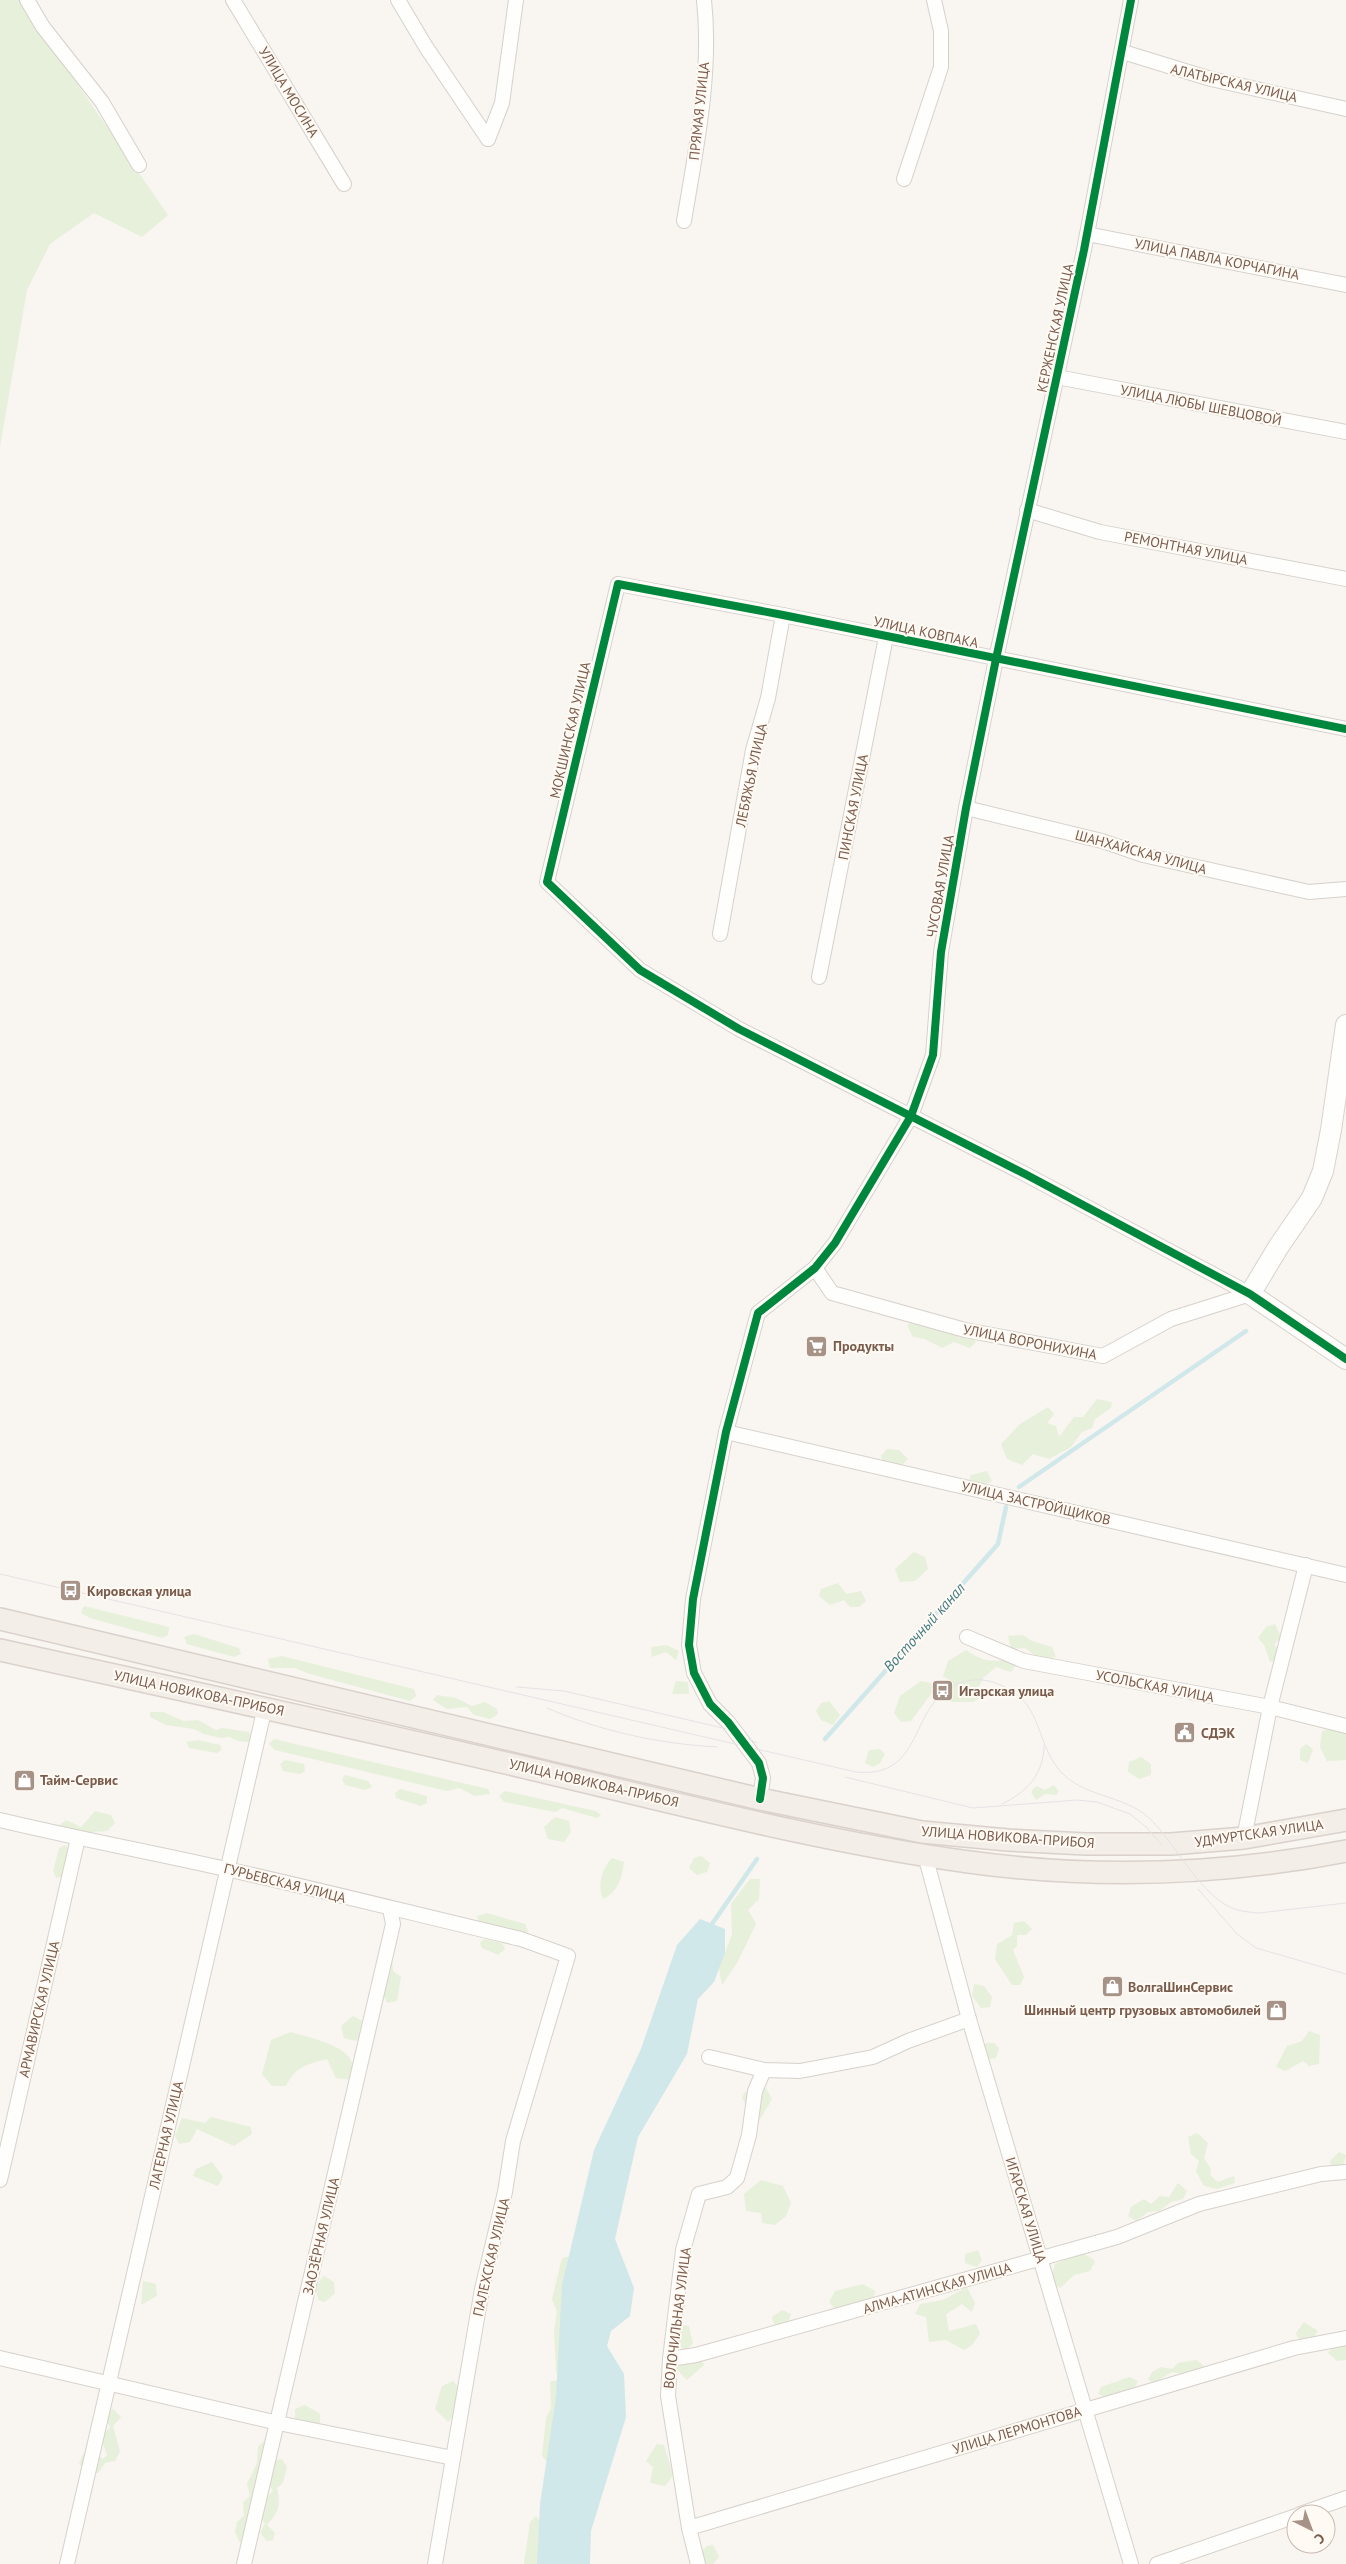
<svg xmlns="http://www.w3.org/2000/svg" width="1346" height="2564" font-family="'PT Sans',sans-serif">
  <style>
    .green { fill: #e7f0db }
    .water { fill: #d0e8ea }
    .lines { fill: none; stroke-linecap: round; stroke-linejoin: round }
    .stream { stroke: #d0e8ea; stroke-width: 4.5 }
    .street-casing { stroke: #d7d1cb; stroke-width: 16 }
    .secondary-casing { stroke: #d9d2cb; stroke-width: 22 }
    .primary-casing { stroke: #dad1cc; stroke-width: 24 }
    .street { stroke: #fefefd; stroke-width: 14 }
    .secondary { stroke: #fefefd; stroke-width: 20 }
    .primary { stroke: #f3eee8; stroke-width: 21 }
    .tram { stroke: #e6e3e7; stroke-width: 1 }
    .cycleway-casing { stroke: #fffaf3; stroke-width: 11 }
    .cycleway { stroke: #00873e; stroke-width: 8 }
    .labels { text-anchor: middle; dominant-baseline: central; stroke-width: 4; stroke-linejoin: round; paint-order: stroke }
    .street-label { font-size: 14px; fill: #7a5c4d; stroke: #fffaf3 }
    .poi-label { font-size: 14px; font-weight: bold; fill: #7a5c4d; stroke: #fffaf3; text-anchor: start }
    .water-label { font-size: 15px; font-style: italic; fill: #437c86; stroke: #fffaf3 }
  </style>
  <rect width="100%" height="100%" fill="#f9f5f0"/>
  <g class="green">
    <path d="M0 0H19L168 215 142 237 94 213 50 244 27 290 0 447Z"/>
    <path d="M941 1315 950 1318 959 1338 970 1334 976 1342 970 1348 954 1342 942 1348 925 1339 913 1337 907 1325 918 1319 928 1324Z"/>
    <path d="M1097 1399 1112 1402 1111 1408 1095 1419 1092 1428 1082 1432 1071 1447 1049 1459 1033 1454 1022 1465 1007 1459 1001 1444 1020 1424 1048 1407 1054 1414 1047 1423 1056 1426 1059 1437 1074 1417H1083Z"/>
    <path d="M887 1449 899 1450 908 1459 900 1467 885 1465 881 1456Z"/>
    <path d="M987 1471 992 1481 978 1488 968 1484 971 1475Z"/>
    <path d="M914 1552 925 1557 928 1569 915 1581 900 1582 895 1569Z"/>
    <path d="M838 1583 846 1594 861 1591 866 1601 859 1607H850L844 1600 830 1605 819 1596 821 1589Z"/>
    <path d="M84 1606 169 1627 168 1635 162 1638 90 1618 81 1613Z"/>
    <path d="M1275 1624 1281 1637 1274 1645 1280 1650V1659L1270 1662 1264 1645 1258 1638 1266 1627Z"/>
    <path d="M194 1634 239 1648 241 1654 234 1657 187 1644 184 1637Z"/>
    <path d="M1023 1635 1032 1641 1052 1647 1056 1657 1041 1660 1025 1648 1011 1649 1008 1636Z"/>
    <path d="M666 1645 679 1651 676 1660 666 1652 652 1657 651 1647Z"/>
    <path d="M966 1650C981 1660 991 1664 1009 1658L1017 1663 1011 1672 996 1667 984 1677 978 1688 981 1697 973 1702H951L947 1694 951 1681 943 1676 948 1661Z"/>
    <path d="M282 1656 414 1689 416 1696 410 1701 310 1674 295 1668H270L268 1659Z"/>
    <path d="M676 1681 688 1682 689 1694H672Z"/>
    <path d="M921 1681 931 1683 934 1690 911 1721 901 1722 894 1713 900 1696Z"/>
    <path d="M437 1695 456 1698 472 1706 485 1702 497 1709 498 1714 490 1719 474 1715 467 1707 447 1709 433 1700Z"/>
    <path d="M829 1701 840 1715 833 1725 821 1720 816 1711 821 1703Z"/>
    <path d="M150 1712H163L184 1721 198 1720 216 1730 222 1728 249 1732 252 1738 248 1742 238 1741 229 1737 221 1738 204 1734 194 1729 166 1725 150 1717Z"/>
    <path d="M1332 1728 1346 1733V1760L1327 1761 1320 1747 1322 1731Z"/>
    <path d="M274 1739 488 1789 490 1794 475 1796 459 1788 447 1791 275 1750 269 1744Z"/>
    <path d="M198 1740 220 1745 222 1749 217 1753 189 1748 187 1742Z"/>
    <path d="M1306 1744 1313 1749 1308 1763 1300 1760V1749Z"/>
    <path d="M880 1749 885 1754 880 1763 873 1767 865 1763 869 1750Z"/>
    <path d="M1141 1757 1151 1764V1775L1139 1779 1128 1772 1129 1762Z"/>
    <path d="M285 1760 304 1764 305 1771 300 1774 283 1771 280 1764Z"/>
    <path d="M345 1775 368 1781 372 1787 365 1790 345 1785 342 1779Z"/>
    <path d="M1054 1785 1059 1791 1056 1795 1045 1794 1036 1800 1031 1792 1036 1786 1045 1790Z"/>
    <path d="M400 1789 427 1796V1803L421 1806 396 1798 395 1793Z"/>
    <path d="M505 1791 596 1811 601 1815 597 1818 562 1808 555 1812 504 1802 499 1796Z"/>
    <path d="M95 1811 111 1815 115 1823 107 1831 79 1833 59 1826 66 1820 81 1827Z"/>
    <path d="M555 1817 569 1821 571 1832 564 1842 548 1839 544 1827Z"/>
    <path d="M65 1845 71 1852 65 1876 56 1878 53 1871 59 1848Z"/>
    <path d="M701 1856 710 1863 707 1872 697 1875 689 1868 694 1858Z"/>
    <path d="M612 1858 624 1862C622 1877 618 1892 603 1899 597 1885 602 1868 612 1858Z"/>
    <path d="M750 1879H760L759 1899 748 1910 756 1924 737 1963 722 1985 719 1969 732 1934 731 1904Z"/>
    <path d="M487 1913 525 1924 528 1931 523 1936C505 1932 499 1925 481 1927L477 1916Z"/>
    <path d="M1024 1921 1032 1929 1026 1935H1017V1946L1013 1950 1024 1977 1020 1985H1012L995 1959 997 1944 1012 1935 1014 1923Z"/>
    <path d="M484 1939 502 1943 505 1949 498 1955 482 1948 480 1943Z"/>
    <path d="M378 1956H392L393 1971 401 1977 397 2001 387 2003 382 1991Z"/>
    <path d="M974 1984 984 1986 992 1997 990 2007 981 2008 972 1996Z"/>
    <path d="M353 2016 366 2023 364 2035 356 2041 344 2038 341 2026Z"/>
    <path d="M1309 2031 1320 2035 1319 2064 1309 2066 1303 2061 1285 2071 1276 2067 1287 2046 1302 2041Z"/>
    <path d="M291 2032C314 2040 365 2047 351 2080L336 2078 327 2059C307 2064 295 2067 286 2086H272L262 2074 271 2040Z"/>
    <path d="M986 2043H994L999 2048 996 2058 989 2059 982 2051Z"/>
    <path d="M766 2088 772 2099 759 2121H756L742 2098 745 2092Z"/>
    <path d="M211 2117 251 2127 252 2134 234 2146 197 2129 190 2142 179 2144 175 2136 182 2118 205 2123Z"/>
    <path d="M1197 2133 1208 2143 1204 2158 1211 2169 1210 2175 1218 2182 1234 2176 1235 2183 1217 2189 1204 2186 1196 2171 1199 2161 1191 2154 1188 2137Z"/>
    <path d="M1339 2152 1346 2155 1342 2170H1333L1330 2161Z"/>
    <path d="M212 2162 223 2177 218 2186 193 2176 196 2169Z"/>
    <path d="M761 2180 783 2186 791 2203 786 2216 775 2225 762 2223 761 2213 746 2211 744 2194Z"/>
    <path d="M1178 2183 1187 2191 1183 2199 1171 2202 1159 2211 1148 2212 1136 2221 1128 2216 1131 2207 1144 2199 1151 2204 1160 2196 1169 2197Z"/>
    <path d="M978 2250 982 2260 977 2267 965 2263V2254Z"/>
    <path d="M1083 2253 1095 2261 1090 2271 1074 2275 1060 2288 1050 2281 1055 2264Z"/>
    <path d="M571 2256 565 2370 556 2372 554 2330 557 2312 552 2299 562 2258Z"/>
    <path d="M324 2276 334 2282 335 2293 325 2302 318 2300 315 2286Z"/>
    <path d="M143 2281 156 2284 157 2296 141 2305Z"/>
    <path d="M863 2284 875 2291 873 2300 836 2310 829 2302 835 2291Z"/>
    <path d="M967 2287 975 2303 972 2312 962 2304 946 2314 949 2331 976 2324 980 2334 972 2345 964 2350 946 2340 929 2342 926 2317 915 2314 920 2304 943 2300Z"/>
    <path d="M782 2310 791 2314 786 2327 776 2329 772 2317Z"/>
    <path d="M1304 2322 1318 2331 1311 2341 1298 2338 1296 2333Z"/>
    <path d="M683 2325 689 2326 693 2344 685 2350 675 2343Z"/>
    <path d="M1346 2343V2360L1337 2361 1328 2353 1335 2345Z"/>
    <path d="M681 2358 701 2359 704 2365 687 2380 676 2369Z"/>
    <path d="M1196 2360 1204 2366C1193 2373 1185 2376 1172 2372L1154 2383 1148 2380 1152 2372 1161 2367 1172 2369 1178 2363Z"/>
    <path d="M1129 2377 1138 2381 1135 2387 1105 2397 1098 2394 1101 2387Z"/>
    <path d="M560 2379 552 2467 542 2456 546 2418 551 2408 550 2382Z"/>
    <path d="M453 2381 459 2388 454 2415 448 2422 435 2409 442 2386Z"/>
    <path d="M305 2405 320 2414V2423L305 2427 295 2421V2409Z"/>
    <path d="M113 2409 121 2417 113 2426 120 2451 115 2461 105 2463 98 2473H89L79 2464 83 2454 93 2452 103 2459 107 2455 101 2438 110 2427 103 2416Z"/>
    <path d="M264 2441 268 2449 248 2539 240 2543 235 2532 237 2522 244 2516 243 2502 250 2496 247 2484 257 2463 258 2447Z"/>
    <path d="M657 2444 664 2445 673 2475 665 2486 650 2483 653 2467 646 2461Z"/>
    <path d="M282 2459 287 2467 283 2483 277 2488C281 2504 279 2512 267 2525L275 2533 273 2540 267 2541 260 2533 265 2524 260 2515 265 2499 273 2491 267 2480 273 2461Z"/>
    <path d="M536 2516 543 2527 542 2564H524L530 2522Z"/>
    <path d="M713 2545 719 2557 713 2564H703L697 2556 707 2546Z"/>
  </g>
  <path class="water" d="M700 1919 725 1929V1953L714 1982 698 1999 687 2054 638 2137 615 2239 634 2288 630 2316 611 2331 607 2346 624 2374 626 2417 591 2531 590 2564H537L540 2504 556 2397 562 2285 594 2150 641 2049 677 1945Z"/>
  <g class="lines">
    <g class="stream">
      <path d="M1019 1487 1246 1331"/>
      <path d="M825 1739 998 1544 1006 1507"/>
      <path d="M712 1924 757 1859"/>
    </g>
    <defs>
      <g id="street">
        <path d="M27 0 43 27 102 102 139 165"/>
        <path d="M233 0 344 184"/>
        <path d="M398 0 426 47 488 139"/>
        <path d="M1123 52 1211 79 1346 109"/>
        <path d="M488 139 502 103 516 0"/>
        <path d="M904 179 941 67V31L934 0"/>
        <path d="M684 221C696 149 712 73 704 0"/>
        <path d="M1087 234 1346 285"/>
        <path d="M1057 377 1346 432"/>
        <path d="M1027 510 1100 532 1346 579"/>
        <path d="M966 808 1102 841 1143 855 1309 892 1346 889"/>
        <path d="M720 934 753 750 768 698 783 615"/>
        <path d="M819 977 886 637"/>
        <path d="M815 1268 832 1293 965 1330 1103 1356 1171 1319 1250 1294"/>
        <path d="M1250 1294 1025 1174 739 1029 640 970 547 882 618 584 783 615 1346 729"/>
        <path d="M726 1432 1346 1575"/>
        <path d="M967 1637 1024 1661 1270 1707 1346 1726"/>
        <path d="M760 1799 763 1778 759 1763 728 1722 710 1704 694 1673 689 1645 693 1599 726 1432 758 1313 815 1268 835 1243 911 1116 933 1055 941 952 966 808 996 659 1084 250 1131 0"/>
        <path d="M0 1820C75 1838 151 1852 226 1869 325 1891 423 1916 521 1939L568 1956 513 2141 505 2192 482 2289 435 2564"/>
        <path d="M1244 1838 1270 1707 1306 1565"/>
        <path d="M925 1855 969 2019 1131 2564"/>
        <path d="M709 2057 764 2070 800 2071 873 2057 908 2041 969 2019"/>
        <path d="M0 2180 78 1838"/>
        <path d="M0 2358 278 2423 453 2458"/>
        <path d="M670 2359 696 2355 1117 2237 1199 2204 1321 2174 1346 2172"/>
        <path d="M1300 2514 1346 2498"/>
        <path d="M689 2528 1294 2348 1346 2338"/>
        <path d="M67 2564 265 1707"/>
        <path d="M244 2564 393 1924 390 1909"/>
        <path d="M698 2564 689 2528 668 2396 670 2359 683 2250 699 2194 727 2187 737 2178 749 2135 755 2091 764 2070"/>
        <path d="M1157 2564 1296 2516"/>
      </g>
      <path id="secondary" d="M1346 1025 1331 1130 1323 1171 1312 1198 1279 1246 1250 1294 1346 1359"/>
      <g id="primary">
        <path d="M0 1619 760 1799 922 1832 1008 1840 1086 1844H1171L1244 1838 1346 1820"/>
        <path d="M0 1650C177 1689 354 1727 531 1769 676 1803 821 1842 969 1862 1094 1879 1223 1875 1346 1851"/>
      </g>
    </defs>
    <use href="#street" class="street-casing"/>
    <use href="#secondary" class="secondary-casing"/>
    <use href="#primary" class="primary-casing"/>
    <use href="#street" class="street"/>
    <use href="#secondary" class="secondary"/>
    <use href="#primary" class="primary"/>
    <g class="tram">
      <path d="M0 1574 856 1772C927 1779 907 1702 960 1683 971 1679 982 1679 993 1682 1046 1700 1032 1739 1061 1772 1084 1797 1123 1795 1148 1817 1174 1841 1196 1888 1226 1905 1236 1911 1247 1912 1259 1913L1346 1903"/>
      <path d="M517 1687 564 1691 727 1729 757 1743"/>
      <path d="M547 1708C600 1731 659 1744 717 1747"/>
      <path d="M845 1777 973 1808 1077 1800 1097 1802 1130 1814 1146 1827 1161 1844"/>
      <path d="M1002 1804C1027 1792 1044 1774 1044 1745"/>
      <path d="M1198 1889 1237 1934 1256 1948 1346 1974"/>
    </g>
    <defs>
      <g id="cycleway">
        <path d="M1346 729 783 615 618 584 547 882 640 970 739 1029 1025 1174 1250 1294 1346 1359"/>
        <path d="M760 1799 763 1778 759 1763 728 1722 710 1704 694 1673 689 1645 693 1599 726 1432 758 1313 815 1268 835 1243 911 1116 933 1055 941 952 966 808 996 659 1084 250 1131 0"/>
      </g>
    </defs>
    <use href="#cycleway" class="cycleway-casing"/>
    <use href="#cycleway" class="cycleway"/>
  </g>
  <defs>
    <symbol id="supermarket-square" viewBox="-11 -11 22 22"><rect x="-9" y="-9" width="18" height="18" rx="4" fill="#a69286" stroke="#fffaf3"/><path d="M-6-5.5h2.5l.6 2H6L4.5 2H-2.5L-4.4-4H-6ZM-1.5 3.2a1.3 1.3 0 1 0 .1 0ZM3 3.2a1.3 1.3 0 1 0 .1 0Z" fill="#fff"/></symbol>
    <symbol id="bus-square" viewBox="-11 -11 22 22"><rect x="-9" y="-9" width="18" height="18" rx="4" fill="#a69286" stroke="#fffaf3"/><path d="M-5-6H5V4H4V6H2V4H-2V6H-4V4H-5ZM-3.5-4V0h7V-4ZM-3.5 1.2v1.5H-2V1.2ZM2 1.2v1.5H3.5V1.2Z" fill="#fff"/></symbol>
    <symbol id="civic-square" viewBox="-11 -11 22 22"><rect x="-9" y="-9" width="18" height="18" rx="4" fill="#a69286" stroke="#fffaf3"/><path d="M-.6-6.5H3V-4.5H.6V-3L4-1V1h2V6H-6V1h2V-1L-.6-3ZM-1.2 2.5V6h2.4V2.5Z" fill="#fff"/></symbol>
    <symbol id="shop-square" viewBox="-11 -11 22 22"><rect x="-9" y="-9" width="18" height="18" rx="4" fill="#a69286" stroke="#fffaf3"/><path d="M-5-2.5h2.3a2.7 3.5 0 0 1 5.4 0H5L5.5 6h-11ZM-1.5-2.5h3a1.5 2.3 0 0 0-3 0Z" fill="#fff"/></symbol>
  </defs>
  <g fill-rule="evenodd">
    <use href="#supermarket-square" x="804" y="1334" width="25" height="25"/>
    <use href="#bus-square" x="58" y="1578" width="25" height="25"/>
    <use href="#bus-square" x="930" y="1678" width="25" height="25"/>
    <use href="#civic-square" x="1172" y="1720" width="25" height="25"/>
    <use href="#shop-square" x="12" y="1768" width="25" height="25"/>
    <use href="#shop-square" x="1100" y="1974" width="25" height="25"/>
    <use href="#shop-square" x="1264" y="1998" width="25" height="25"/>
  </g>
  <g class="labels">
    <g class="street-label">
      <text transform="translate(1234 83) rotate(13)">АЛАТЫРСКАЯ УЛИЦА</text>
      <text transform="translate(289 92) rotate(59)">УЛИЦА МОСИНА</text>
      <text transform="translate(699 111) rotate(-84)">ПРЯМАЯ УЛИЦА</text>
      <text transform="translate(1217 259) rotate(11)">УЛИЦА ПАВЛА КОРЧАГИНА</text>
      <text transform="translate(1055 328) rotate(-78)">КЕРЖЕНСКАЯ УЛИЦА</text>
      <text transform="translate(1201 405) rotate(11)">УЛИЦА ЛЮБЫ ШЕВЦОВОЙ</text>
      <text transform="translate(1186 548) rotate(11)">РЕМОНТНАЯ УЛИЦА</text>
      <text transform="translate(926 632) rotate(12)">УЛИЦА КОВПАКА</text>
      <text transform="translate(570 730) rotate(-77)">МОКШИНСКАЯ УЛИЦА</text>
      <text transform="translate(751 775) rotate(-78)">ЛЕБЯЖЬЯ УЛИЦА</text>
      <text transform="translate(853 807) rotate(-79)">ПИНСКАЯ УЛИЦА</text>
      <text transform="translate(1141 852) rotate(15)">ШАНХАЙСКАЯ УЛИЦА</text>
      <text transform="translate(940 886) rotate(-80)">ЧУСОВАЯ УЛИЦА</text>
      <text transform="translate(1030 1342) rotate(11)">УЛИЦА ВОРОНИХИНА</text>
      <text transform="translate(1036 1503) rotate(13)">УЛИЦА ЗАСТРОЙЩИКОВ</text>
      <text transform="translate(1155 1686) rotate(11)">УСОЛЬСКАЯ УЛИЦА</text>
      <text transform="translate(199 1693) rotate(12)">УЛИЦА НОВИКОВА-ПРИБОЯ</text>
      <text transform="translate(594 1783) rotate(13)">УЛИЦА НОВИКОВА-ПРИБОЯ</text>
      <text transform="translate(1259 1833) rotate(-8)">УДМУРТСКАЯ УЛИЦА</text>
      <text transform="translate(1008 1837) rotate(4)">УЛИЦА НОВИКОВА-ПРИБОЯ</text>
      <text transform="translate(285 1883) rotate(14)">ГУРЬЕВСКАЯ УЛИЦА</text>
      <text transform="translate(39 2009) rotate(-77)">АРМАВИРСКАЯ УЛИЦА</text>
      <text transform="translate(166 2135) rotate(-77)">ЛАГЕРНАЯ УЛИЦА</text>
      <text transform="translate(1026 2210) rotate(73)">ИГАРСКАЯ УЛИЦА</text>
      <text transform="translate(321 2236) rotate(-77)">ЗАОЗЁРНАЯ УЛИЦА</text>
      <text transform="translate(491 2257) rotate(-77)">ПАЛЕХСКАЯ УЛИЦА</text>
      <text transform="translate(937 2288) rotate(-16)">АЛМА-АТИНСКАЯ УЛИЦА</text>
      <text transform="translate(677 2318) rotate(-83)">ВОЛОЧИЛЬНАЯ УЛИЦА</text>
      <text transform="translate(1017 2430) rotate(-17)">УЛИЦА ЛЕРМОНТОВА</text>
    </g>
    <g class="poi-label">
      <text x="833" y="1346">Продукты</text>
      <text x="87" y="1591">Кировская улица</text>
      <text x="959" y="1691">Игарская улица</text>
      <text x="1201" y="1733">СДЭК</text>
      <text x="40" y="1780">Тайм-Сервис</text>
      <text x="1128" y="1987">ВолгаШинСервис</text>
      <text x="1261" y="2010" text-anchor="end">Шинный центр грузовых автомобилей</text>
    </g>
    <g class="water-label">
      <text transform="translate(924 1627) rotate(-48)">Восточный канал</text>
    </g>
  </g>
  <g transform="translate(1311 2529) rotate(138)"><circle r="24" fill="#fffaf3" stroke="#cabbb1"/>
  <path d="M0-4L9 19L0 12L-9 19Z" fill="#a69286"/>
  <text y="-8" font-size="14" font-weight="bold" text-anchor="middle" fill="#7a5c4d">С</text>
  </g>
</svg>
